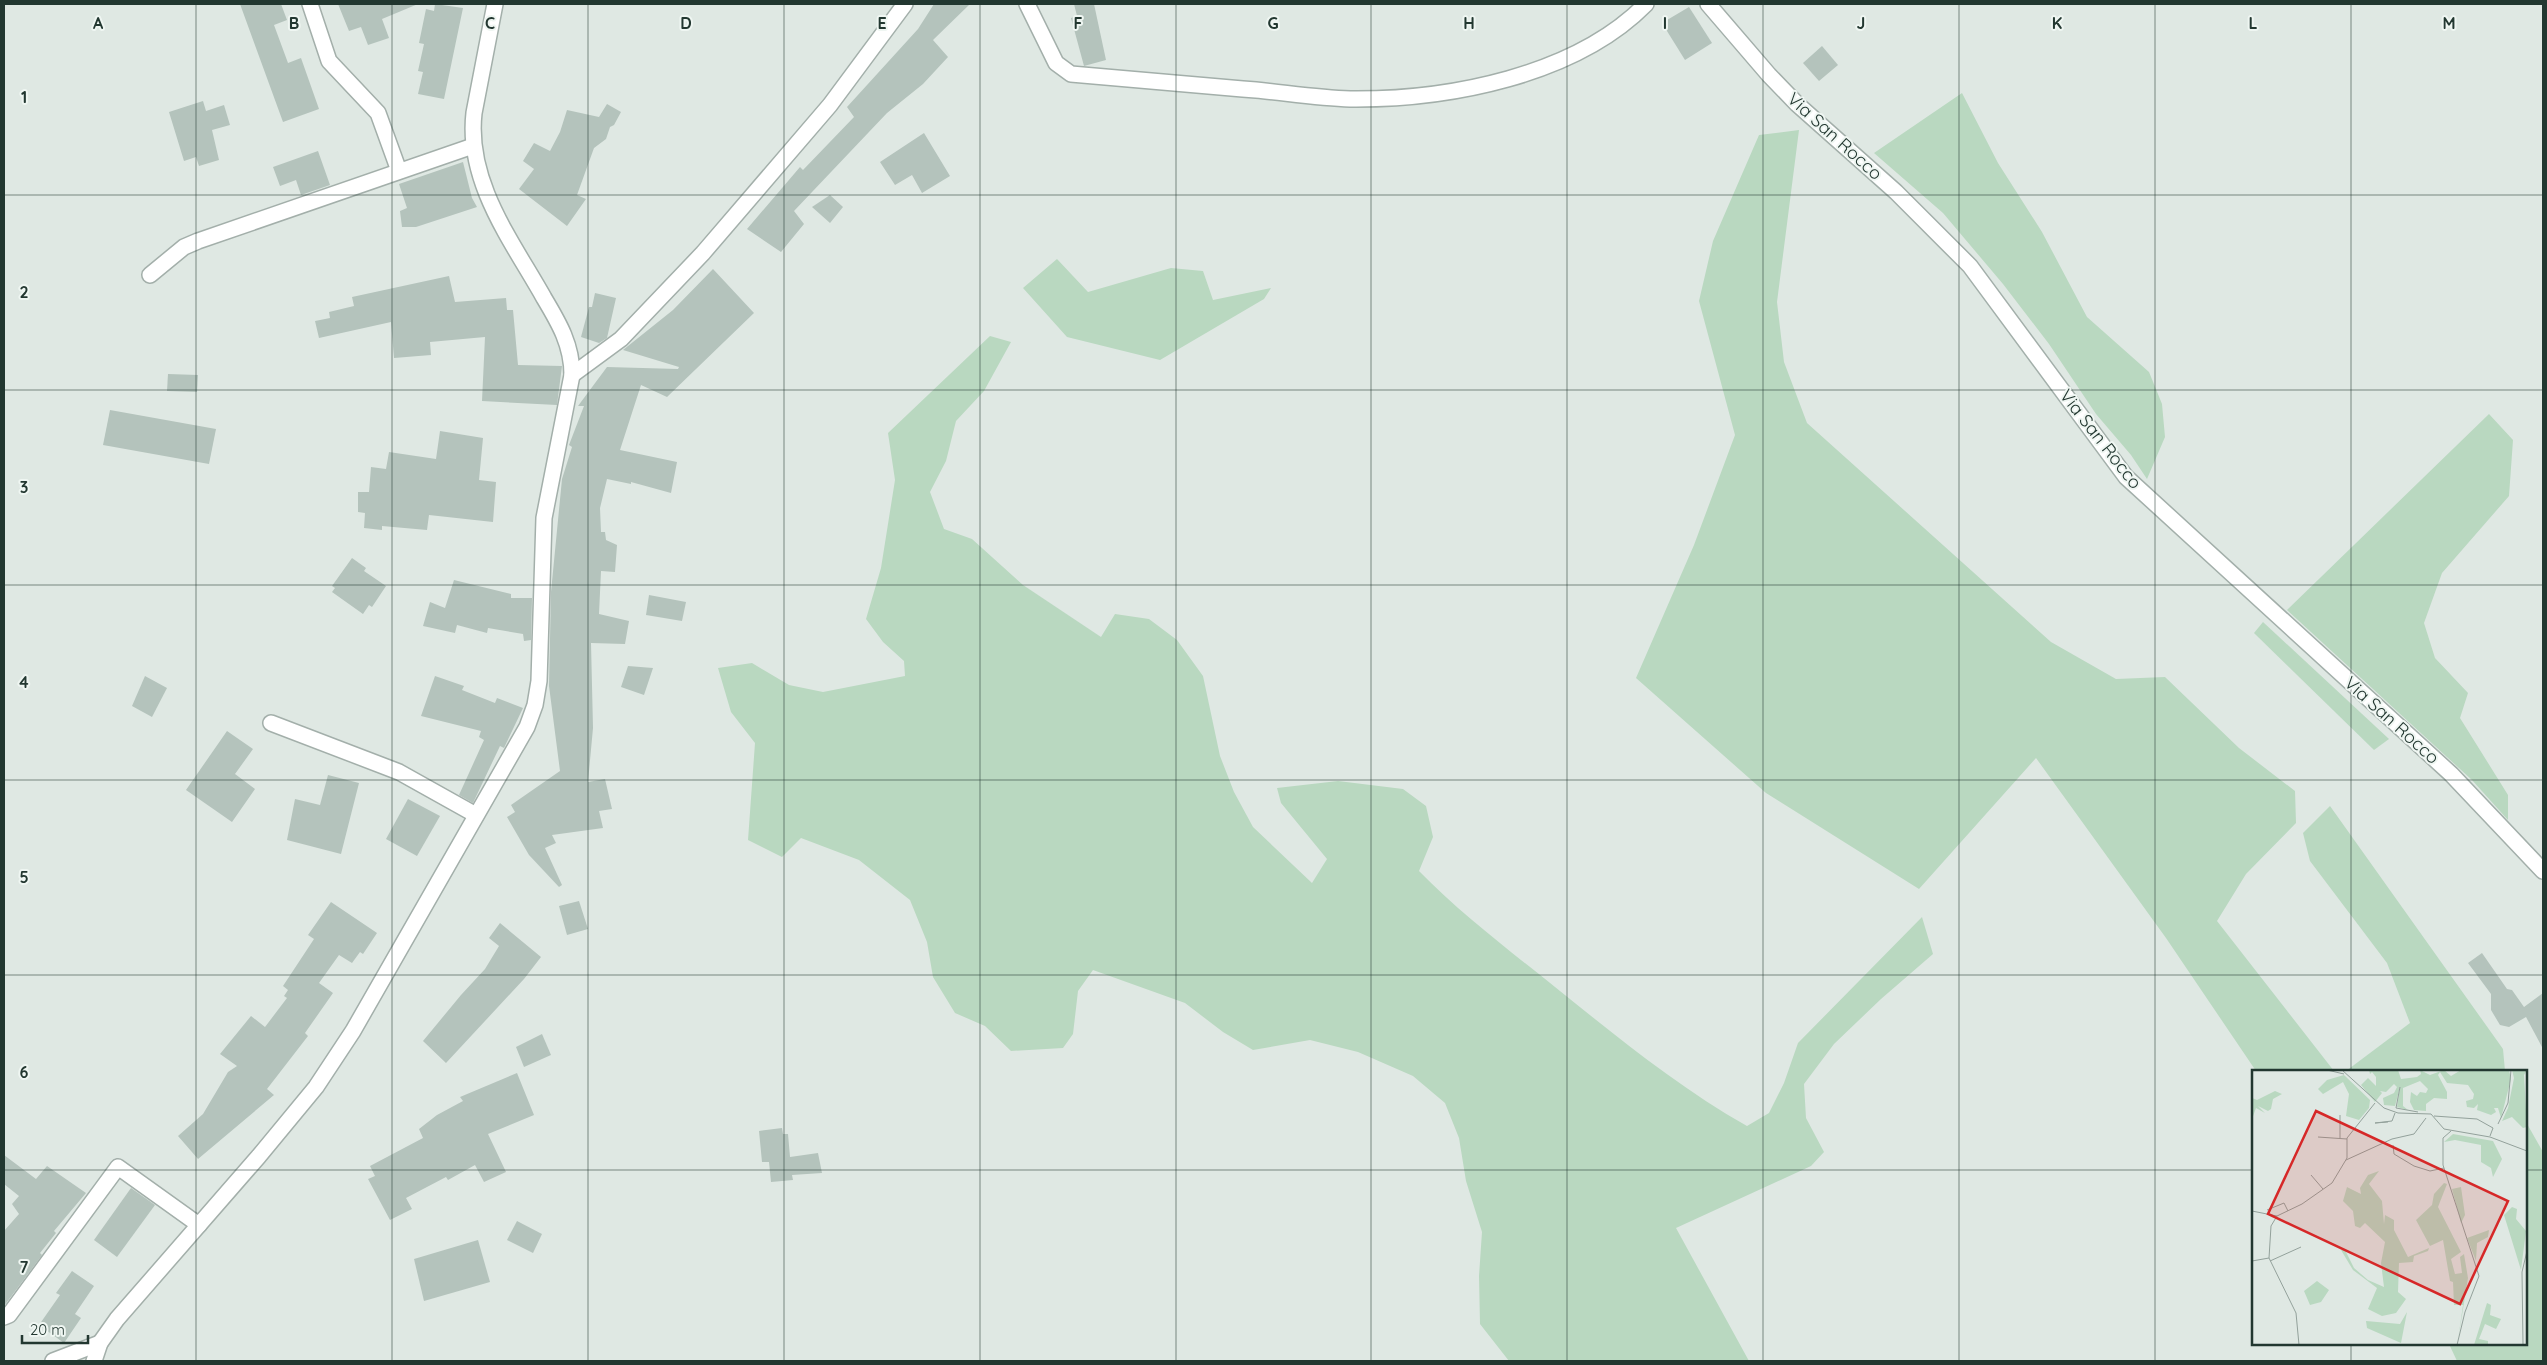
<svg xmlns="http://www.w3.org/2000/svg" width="2547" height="1365" font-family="Quicksand,sans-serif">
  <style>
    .green { fill: #b9d8c0 }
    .building { fill: #b4c3bc }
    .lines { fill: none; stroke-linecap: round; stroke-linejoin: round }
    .minor-casing { stroke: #a3afaa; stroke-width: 18 }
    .minor { stroke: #fff; stroke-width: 15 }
    .grid { fill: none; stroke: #223730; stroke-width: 1; stroke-opacity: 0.55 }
    .labels { text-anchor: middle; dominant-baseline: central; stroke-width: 4; stroke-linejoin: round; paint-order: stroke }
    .street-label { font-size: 18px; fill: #223730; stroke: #eff6f2 }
    .inset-road { fill: none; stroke: #93a19b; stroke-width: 1 }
    .view { fill: #d62828; fill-opacity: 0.15; stroke: #d62828; stroke-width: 2.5 }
    .inset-edge { fill: none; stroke: #223730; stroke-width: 2.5 }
    .grid-label { font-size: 16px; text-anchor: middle; font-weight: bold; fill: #223730; stroke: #eff6f2; stroke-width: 4; stroke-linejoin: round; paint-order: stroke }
  </style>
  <rect width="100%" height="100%" fill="#dfe8e3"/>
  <g class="green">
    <path d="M1962 93 1998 163 2042 232 2087 317 2149 372 2162 404 2165 437 2147 479 2131 455 2096 414 2049 344 2003 284 1943 213 1874 153Z"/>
    <path d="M1799 130 1777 302 1784 362 1807 423 2051 642 2116 679 2165 677 2239 748 2295 791 2296 823 2246 874 2217 921 2334 1071H2256L2166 938 2036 758 1919 889 1766 793 1636 678 1694 545 1735 435 1699 301 1713 241 1759 135Z"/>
    <path d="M1057 259 1088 292 1171 268 1203 271 1213 300 1271 288 1264 299 1160 360 1067 337 1023 288Z"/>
    <path d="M990 336 1011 342 984 391 956 421 946 461 930 492 944 529 972 539 1023 585 1101 637 1115 614 1149 619 1177 640 1203 676 1220 756 1234 792 1253 827 1312 883 1327 859 1281 803 1277 788 1338 781 1403 789 1426 806 1433 837 1419 871C1461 914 1509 950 1555 987 1616 1036 1678 1087 1747 1126L1769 1113 1784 1083 1798 1043 1922 917 1933 954 1881 999 1834 1044 1804 1084 1806 1118 1824 1152 1811 1166 1676 1228 1749 1361H1509L1480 1324 1479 1276 1482 1232 1466 1181 1459 1138 1445 1103 1413 1076 1358 1052 1310 1040 1253 1050 1223 1032 1185 1003 1093 970 1078 991 1073 1034 1063 1048 1011 1051 985 1026 955 1013 933 977 927 942 910 900 859 860 801 838 782 857 748 840 755 743 731 712 718 668 752 663 789 685 823 692 905 676 904 661 883 642 866 619 881 568 895 480 888 433Z"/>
    <path d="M2489 414 2513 440 2509 496 2442 573 2424 623 2435 658 2468 693 2460 718 2508 795V820L2472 780 2287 610Z"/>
    <path d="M2263 622 2389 739 2374 750 2254 633Z"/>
    <path d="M2330 806 2503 1049 2505 1071H2346L2410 1023 2387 963 2310 861 2303 833Z"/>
    <path d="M2526 1122 2543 1152V1361H2457L2449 1344H2526Z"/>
  </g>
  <g class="building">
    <path d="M240 4H281L287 20 274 25 288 63 301 58 319 109 283 122Z"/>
    <path d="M338 4H418L382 19 389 38 368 45 361 27 349 31Z"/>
    <path d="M435 4 463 8 444 99 418 94 423 72 418 71 424 44 419 43 426 9 434 11Z"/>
    <path d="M934 4H970L933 40 948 57 923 84 887 113 794 211 804 224 781 252 747 229 800 167 803 170 854 117 847 107 918 29Z"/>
    <path d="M1074 4H1094L1106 60 1084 66 1071 18 1077 16Z"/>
    <path d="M1689 7 1712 43 1685 60 1662 23Z"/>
    <path d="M1822 46 1838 65 1819 81 1803 63Z"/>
    <path d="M203 101 206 111 224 105 230 125 212 130 219 160 199 166 196 157 184 161 169 112Z"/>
    <path d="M607 104 621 112 614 125 610 127 606 139 594 148 577 195 586 199 567 226 519 189 534 169 523 161 534 143 550 151 560 132 567 110 599 117Z"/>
    <path d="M924 133 950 176 922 193 912 175 895 185 880 162Z"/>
    <path d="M318 151 330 185 301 195 296 180 280 186 273 167Z"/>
    <path d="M463 162 472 198 477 207 416 227H402L400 211 407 208 399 184Z"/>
    <path d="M830 195 843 207 830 223 812 207Z"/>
    <path d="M713 269 754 313 667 397 641 385 620 450 677 462 671 493 631 482V484L607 479 600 508 601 532H605L606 540 617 545 615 572 601 571 599 614 629 621 625 644 591 643 593 728 588 782 605 779 612 809 599 811 603 828 552 835 556 843 545 848 562 885 559 887 529 855 507 817 515 812 511 805 560 771 549 686 551 592 562 479 572 447 569 445 584 406H578L607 367 678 369 679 367 623 350 673 310Z"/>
    <path d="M449 276 455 302 506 298 507 310H513L518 365 562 366 557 405 482 401 485 337 430 342 431 355 394 358 391 322 319 338 315 321 330 318 329 312 354 306 352 297Z"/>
    <path d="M595 293 616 298 607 338 599 343 581 337 589 307H592Z"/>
    <path d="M168 374 198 375 197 392 167 391Z"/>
    <path d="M110 410 216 429 209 464 103 445Z"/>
    <path d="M440 431 483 438 479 480 496 482 493 522 429 515 427 530 382 526V530L364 528 365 513 358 512V492H369L371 467 386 469 389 452 436 459Z"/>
    <path d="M352 558 366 568 364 571 386 586 372 607 369 605 363 614 332 592 335 588 332 586Z"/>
    <path d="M454 580 511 594V598H532L531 640 524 641 523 634 488 628 487 633 457 625 455 633 423 626 430 602 445 608Z"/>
    <path d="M649 595 686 602 682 621 646 615Z"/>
    <path d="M628 666 653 668 644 695 621 687Z"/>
    <path d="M145 676 167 688 152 717 132 706Z"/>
    <path d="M435 676 464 686 462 690 495 703 497 698 523 708 504 748 500 746 473 803 459 795 484 740 479 737 481 731 421 716Z"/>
    <path d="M227 731 253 749 235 774 255 789 232 822 186 790Z"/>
    <path d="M328 775 359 783 341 854 287 840 295 799 320 805Z"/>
    <path d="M408 799 440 816 417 856 386 839Z"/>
    <path d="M579 901 588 929 567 935 559 906Z"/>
    <path d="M331 902 377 933 363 954 360 952 352 963 339 955 319 983 333 993 305 1033 308 1036 267 1089 274 1095 198 1159 178 1136 203 1114 228 1072 237 1066 220 1054 251 1016 265 1027 287 998 284 996 288 990 283 986 314 939 308 935Z"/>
    <path d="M500 923 541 957 524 979 446 1063 423 1041 461 995 485 969 499 946 489 938Z"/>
    <path d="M2482 953 2507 989 2512 990 2524 1007 2543 993V1049L2526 1017 2509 1027 2500 1025 2491 1010V994L2468 963Z"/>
    <path d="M542 1034 551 1055 524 1067 516 1047Z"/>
    <path d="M517 1073 534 1115 488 1134 506 1172 484 1182 475 1165 448 1180 446 1177 406 1198 412 1209 390 1220 368 1179 375 1176 370 1166 423 1138 419 1129 437 1115 463 1101 460 1097Z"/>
    <path d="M782 1128 783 1134H788L790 1157 818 1153 822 1173 792 1175 793 1180 771 1182 769 1162H762L759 1131Z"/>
    <path d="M4 1155 36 1179 47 1166 86 1193 54 1231 56 1233 40 1253 42 1255 4 1306V1231L19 1214 12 1204 19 1196 4 1184Z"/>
    <path d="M131 1188 155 1205 117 1257 94 1240Z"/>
    <path d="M517 1221 542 1234 533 1253 507 1240Z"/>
    <path d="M478 1240 490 1282 424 1301 414 1259Z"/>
    <path d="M72 1271 94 1286 75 1314 81 1318 64 1343 39 1325 60 1295 56 1293Z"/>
  </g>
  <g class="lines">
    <defs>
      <g id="minor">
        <path d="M310 4 329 61 378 113 399 171"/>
        <path d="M1027 4 1056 63 1071 74C1132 79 1194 85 1256 90 1287 93 1319 98 1350 99 1448 100 1575 76 1646 4"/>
        <path d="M1708 4 1769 75 1797 104 1896 192 1970 266 2126 477 2451 774 2543 871"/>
        <path d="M150 275 184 247 198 241 473 146"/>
        <path d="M572 375 621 339 703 253 830 105 905 4"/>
        <path d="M271 723 399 772 476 815"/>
        <path d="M4 1317 9 1315 118 1167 199 1225"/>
        <path d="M53 1361 100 1343"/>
        <path d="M94 1361 100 1343 117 1319 259 1156 316 1087 353 1031 527 727 535 705 539 681 544 518 572 375C572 345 559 323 544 298 512 241 466 182 474 113L495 4"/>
      </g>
    </defs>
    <use href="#minor" class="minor-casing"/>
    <use href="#minor" class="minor"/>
  </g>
  <path class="grid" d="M196 4V1361M392 4V1361M588 4V1361M784 4V1361M980 4V1361M1176 4V1361M1371 4V1361M1567 4V1361M1763 4V1361M1959 4V1361M2155 4V1361M2351 4V1071M4 195H2543M4 390H2543M4 585H2543M4 780H2543M4 975H2543M4 1170H2253M2526 1170H2543M2351 1344V1361"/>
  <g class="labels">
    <g class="street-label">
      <text transform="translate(1835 136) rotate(42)">Via San Rocco</text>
      <text transform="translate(2101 439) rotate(52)">Via San Rocco</text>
      <text transform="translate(2392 720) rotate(42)">Via San Rocco</text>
    </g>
  </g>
  <g transform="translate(2252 1070)">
    <rect width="275" height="275" fill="#dfe8e3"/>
    <path d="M117 0H146L149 9 165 7 169 4 168 0 178 5 192 0 199 6 209 0H257L259 9 249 48 246 38H242L244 42 239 45 225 40 226 34 222 38 215 37 214 31 221 29 222 24 216 15 195 13 188 2 186 5 195 22V29L182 28 174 34V41L162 40 158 32 159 22 165 26 168 22 174 23 176 19 168 11 151 18V36L156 40 145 37 148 17 143 36 132 35 131 28 142 23 145 17 142 14 134 22 128 21 130 23 123 32 109 15 116 8 124 16V7L120 2 118 4ZM260 0H275L272 5 275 57 271 58 260 47 250 51 256 38 262 8ZM92 5 118 30 117 38 107 50 94 46 97 24 91 12 71 24 66 19 75 10ZM23 21 30 24 21 29 19 39 16 41 6 36 13 43 4 38 0 49V28L5 30ZM201 64 241 71 250 89 241 107 239 98 229 92V75L203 70 192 72ZM127 101 117 114 130 131 132 154 133 145 142 150V160L156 187 177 178 176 181 162 186 161 192 147 193 146 222 154 229 144 243 130 246 116 239 125 218 101 200 89 180H93L102 198 116 210 132 217 129 193 133 172 113 153 108 158 103 156 101 141 91 131 95 117 109 124 108 118 116 105ZM192 113 195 114 186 137 209 182 199 189 203 204 210 203 208 187 212 184 216 208 206 270 211 235H202L201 212 198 211 191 170 178 176 164 150 180 135 182 124ZM209 117 213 145 209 153 200 119ZM260 137 265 139 264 149 274 161 269 200 252 145ZM237 160 236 167 225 173 224 191 215 168ZM65 211 77 220 69 232 58 235 52 221ZM235 233 239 235 238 245 249 249 244 259 233 254 227 269 236 271V275H222ZM155 242 149 273 115 258 114 251 148 254Z" fill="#b9d8c0"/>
    <path class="inset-road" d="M75 0 92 4M90 0 132 38 146 43 179 44 192 59 238 67 275 81M148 17 144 38 166 42M182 46 225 49 241 58 238 66M136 52 123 53 140 51 143 43M246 54 256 33 259 0M199 61 191 68V95L227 206 213 242 205 275M66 67 95 69M88 68V45M141 75 142 84 162 96 178 101 192 98M94 90 140 69 162 64 174 48M59 105 71 119M15 140 32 133 36 141M0 141 25 146M0 191 17 188M18 191 49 177M47 275 44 243 17 188 19 156 25 146 50 134 80 113 95 88V68L123 33M271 275 270 202 275 181"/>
    <path class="view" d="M64 41 256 131 208 234 16 144Z"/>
    <rect width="275" height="275" class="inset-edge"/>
  </g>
  <g class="grid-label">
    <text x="98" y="29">A</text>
    <text x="294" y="29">B</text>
    <text x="490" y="29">C</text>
    <text x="686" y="29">D</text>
    <text x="882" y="29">E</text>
    <text x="1078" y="29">F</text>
    <text x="1273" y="29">G</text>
    <text x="1469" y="29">H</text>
    <text x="1665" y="29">I</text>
    <text x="1861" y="29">J</text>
    <text x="2057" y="29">K</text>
    <text x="2253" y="29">L</text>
    <text x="2449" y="29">M</text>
    <text x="24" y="103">1</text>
    <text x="24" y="298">2</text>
    <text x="24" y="493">3</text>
    <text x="24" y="688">4</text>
    <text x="24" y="883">5</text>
    <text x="24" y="1078">6</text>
    <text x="24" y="1273">7</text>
  </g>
  <rect width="2547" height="1365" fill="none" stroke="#223730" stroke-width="10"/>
  <path d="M22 1335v8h66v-8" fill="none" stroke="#223730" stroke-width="2.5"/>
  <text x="30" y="1335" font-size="15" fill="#223730" stroke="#eff6f2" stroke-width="4" paint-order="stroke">20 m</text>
</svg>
